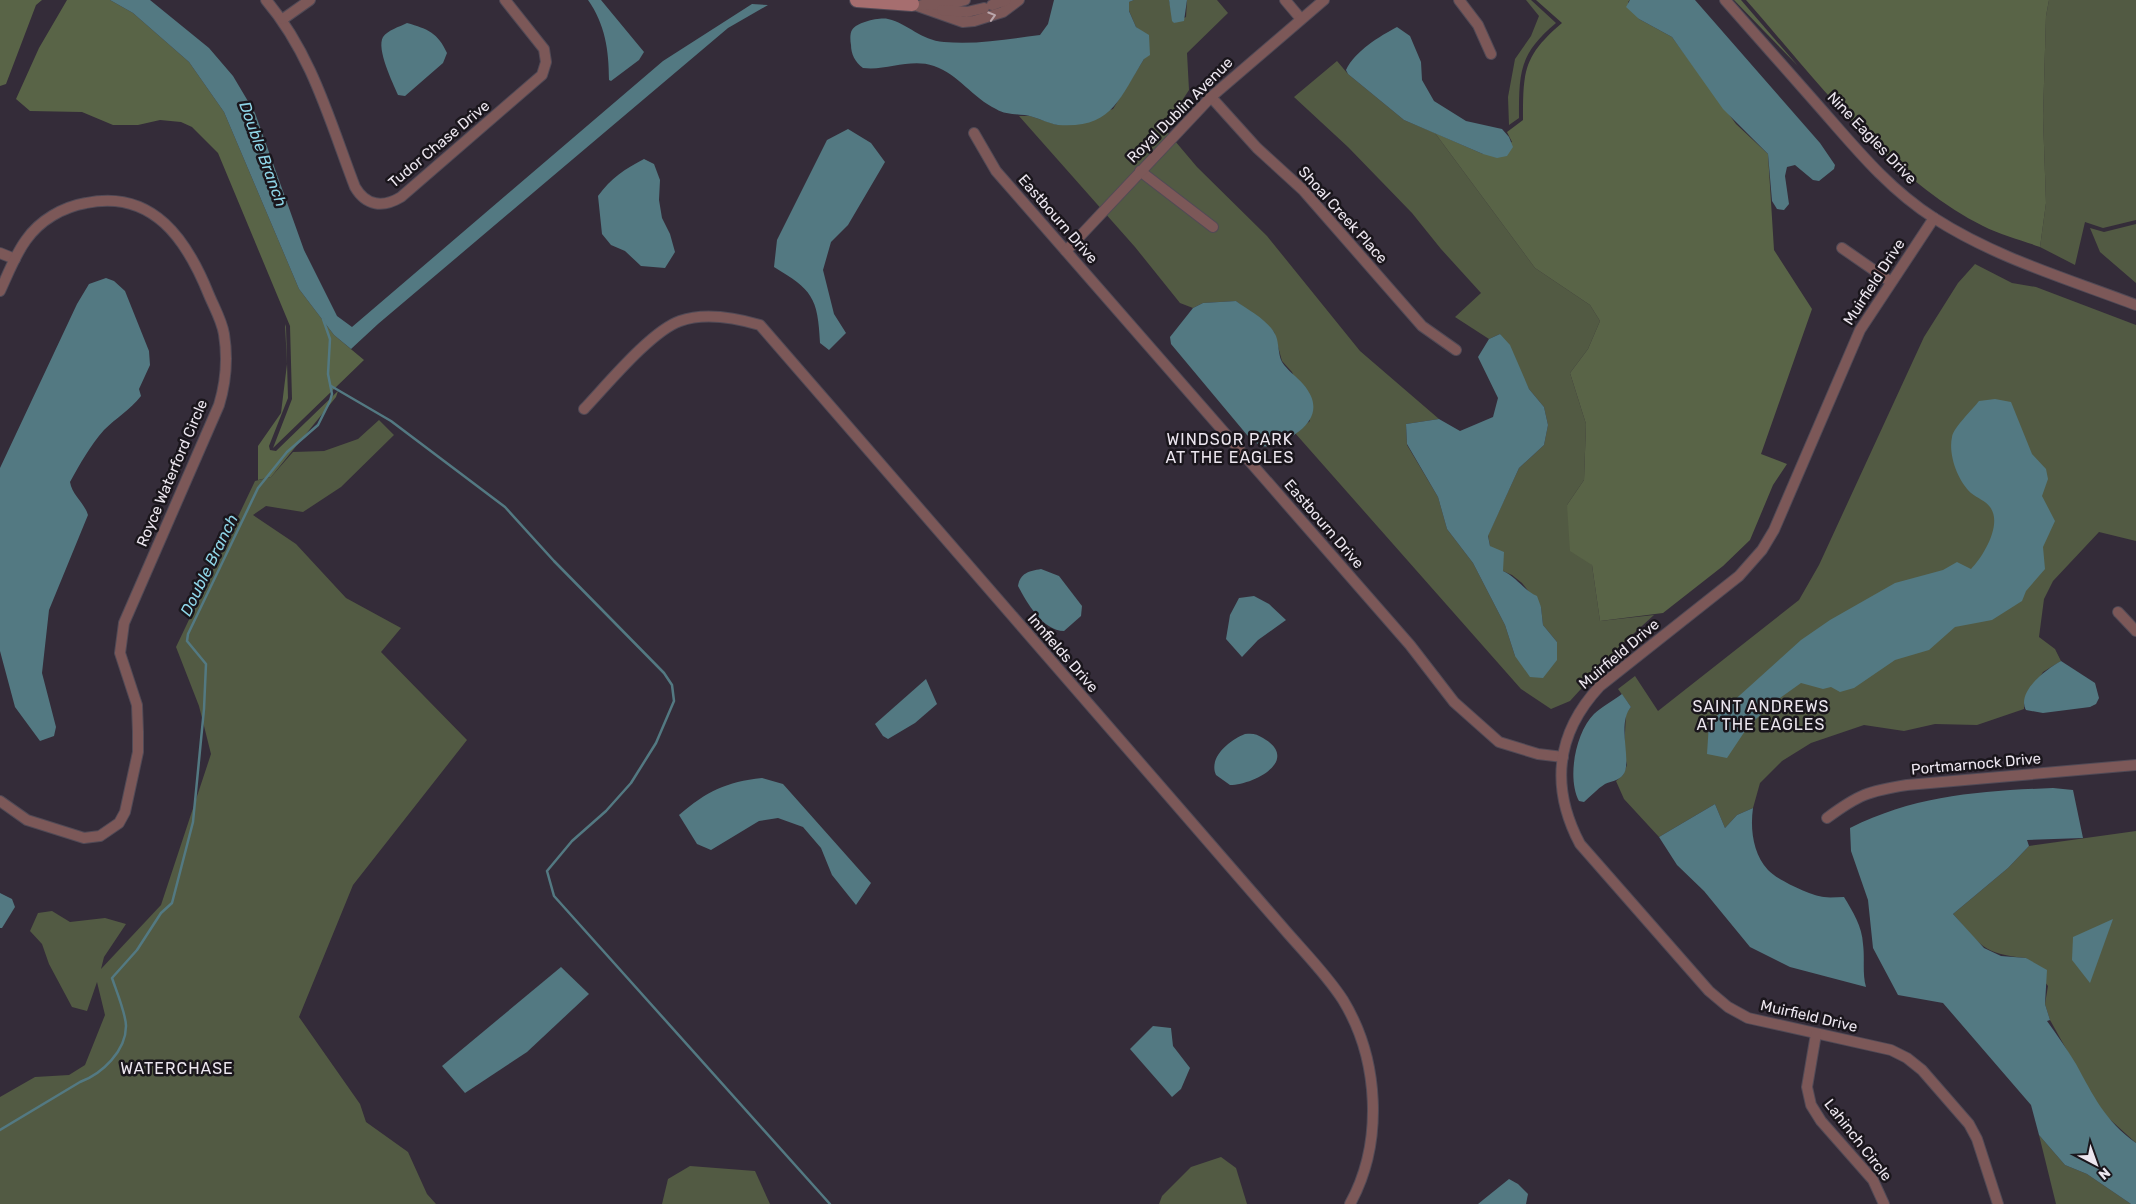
<svg xmlns="http://www.w3.org/2000/svg" width="2136" height="1204" font-family="Rubik,sans-serif">
  <style>
    .green { fill: #525a43 }
    .forest { fill: #596447 }
    .water { fill: #537982 }
    .lines { fill: none; stroke-linecap: round; stroke-linejoin: round }
    .stream { stroke: #537982; stroke-width: 2.5 }
    .street-casing { stroke: #514a56; stroke-width: 12 }
    .secondary-casing { stroke: #514a56; stroke-width: 16 }
    .street { stroke: #7c5858; stroke-width: 10 }
    .secondary { stroke: #a66e6f; stroke-width: 14 }
    .oneway { stroke: #baa6ab }
    .labels { text-anchor: middle; dominant-baseline: central; stroke-width: 5; stroke-linejoin: round; paint-order: stroke }
    .street-label { font-size: 15px; fill: #ece6ef; stroke: #1a161c }
    .water-label { font-size: 16px; font-style: italic; fill: #8fd6e8; stroke: #1a161c }
    .neighbourhood-label { font-size: 16px; letter-spacing: 1px; fill: #ece6ef; stroke: #1a161c }
  </style>
  <rect width="100%" height="100%" fill="#342c39"/>
  <g class="green">
    <path d="M1134 0H1169L1174 23 1186 17 1187 0H1217L1228 13 1187 53 1189 90 1164 128 1197 167 1267 236 1360 351 1439 419 1406 424 1407 445 1438 497 1447 529 1473 563 1505 625 1515 656 1557 642 1543 625 1541 607 1522 583 1512 575 1503 571 1490 546 1488 535 1519 468 1544 445 1548 425 1544 407 1529 389 1500 334 1489 339 1455 317 1481 293 1441 249 1412 213 1348 147 1294 97 1337 61 1348 74 1404 120 1435 133 1535 268 1590 305 1600 321 1588 349 1570 373 1586 424 1584 480 1567 505 1592 565 1600 621 1654 615 1621 645 1570 701 1551 709 1521 689 1295 433 1310 421 1292 372 1282 361 1274 332 1236 301 1203 303 1193 308 1180 303 1135 247 1019 116H1030L1057 125 1113 109 1144 59 1141 31 1136 27 1127 6 1129 2Z"/>
    <path d="M1526 0H1531L1556 23C1519 54 1519 72 1519 118L1509 125 1508 97 1515 59 1531 36 1539 16Z"/>
    <path d="M2049 0H2136V220L2103 228 2085 222 2075 265 2040 247 2046 203 2043 117 2046 16Z"/>
    <path d="M2136 224V283L2100 252 2090 228 2104 232Z"/>
    <path d="M1975 264 2012 283 2036 287 2136 325V541L2099 532 2053 581 2044 599 2039 637 2055 649 2061 661 2043 672 2024 704V709L1977 725 1935 724 1904 731 1864 725 1811 743 1782 761 1760 783 1753 808 1737 815 1725 828 1715 804 1659 837 1624 799 1616 781 1623 775 1627 765 1624 752 1626 713 1631 707 1618 689 1635 676 1658 711 1799 600 1819 565 1924 337 1958 283Z"/>
    <path d="M379 420 394 435 341 487 303 512 266 506 253 515 296 544 346 598 401 628 381 652 467 740 353 885 299 1017 360 1104 366 1122 408 1152 427 1194 436 1204H0V1097L35 1077 69 1075 85 1065 105 1015 97 982 87 1011 72 1007 49 964 42 944 30 931 38 913 52 911 70 922 105 918 126 924 104 957 101 969 161 905 211 754 199 706 176 647 255 481 271 477 293 452 324 451 358 439Z"/>
    <path d="M2136 831V1143L2104 1114 2093 1097 2050 1020 2045 1004 2048 986 2026 958C1982 954 1981 945 1953 914L2008 868 2029 846Z"/>
    <path d="M2039 1135 2065 1165 2087 1174 2131 1204H2056Z"/>
    <path d="M1221 1157 1236 1168 1247 1204H1159L1162 1196 1191 1167Z"/>
    <path d="M690 1166 755 1171 770 1204H662L668 1179Z"/>
  </g>
  <g class="forest">
    <path d="M0 0H42L36 5 6 84 0 86Z"/>
    <path d="M67 0H110L133 13 189 62 224 112 299 289 334 335 364 360 273 448 292 399 290 326 218 153 192 127 181 122 160 120 138 125H113L82 112 30 111 16 99 39 48Z"/>
    <path d="M1536 0H1630L1628 2 1639 19 1672 37 1736 124 1768 154 1774 250 1812 309 1761 454 1787 464 1773 485 1750 540 1723 566 1663 613 1600 621 1592 565 1570 551 1567 505 1584 480 1586 424 1570 373 1588 349 1600 321 1590 305 1535 268 1435 133 1483 154 1512 142 1507 132 1523 120C1523 72 1523 56 1562 23Z"/>
    <path d="M1734 0H1741L1798 66Z"/>
    <path d="M1746 0H2049L2046 16 2043 117 2046 203 2040 247C2021 240 2001 235 1983 226 1890 180 1814 77 1746 0Z"/>
    <path d="M285 324 286 327 288 398 269 446 270 450 276 451 338 391 336 397 271 477 258 480V446L281 413 287 364Z"/>
  </g>
  <g class="water">
    <path d="M110 0H150L209 48 233 76 255 113 304 250 337 316 352 327 663 61 752 4 768 5 728 28 378 324 351 349 334 335 299 289 224 112 189 62 133 13Z"/>
    <path d="M588 0H601L644 52 639 60 611 81 609 80C609 50 605 24 588 0Z"/>
    <path d="M1054 0H1134L1129 2V11L1136 27 1149 35 1150 55 1144 59C1119 99 1112 129 1058 125 1050 124 1041 119 1033 117 1021 113 1007 116 996 109 973 98 958 74 934 66 910 58 887 71 863 68 855 62 851 54 851 45 850 40 850 33 852 30 857 22 880 17 888 19 909 24 920 40 944 42 976 45 1009 39 1040 35L1048 24Z"/>
    <path d="M1169 0H1187L1184 21 1174 23 1172 21Z"/>
    <path d="M1630 0H1695L1820 143 1835 165 1834 169 1819 181 1813 180 1795 165 1787 167 1785 176 1789 204 1784 210 1777 209 1772 201 1768 154 1723 109 1672 37 1639 19 1626 7Z"/>
    <path d="M407 23C428 29 438 33 447 53L443 63 405 96 398 95C393 83 376 49 383 37 388 30 399 27 407 23Z"/>
    <path d="M1397 27 1410 36 1421 62 1422 80 1434 101 1466 121 1502 129 1509 137 1513 147 1507 156 1497 158 1483 154 1404 120 1348 74 1346 70C1355 51 1380 36 1397 27Z"/>
    <path d="M848 129 871 143 885 162 848 225 831 242 823 270 834 314 846 333 829 350 820 343C818 297 812 290 774 267L777 240 827 140Z"/>
    <path d="M644 159 654 164 660 180 659 200 662 218 670 234 675 252 665 268 641 266 625 251 611 245 602 234 598 196C611 178 625 169 644 159Z"/>
    <path d="M106 278 114 281 125 291 149 351 150 365 139 389 141 396C130 410 116 418 104 430 90 446 80 464 70 482 72 495 84 502 88 515L49 610 42 673 56 727 54 736 40 741 15 707 0 651V468L77 304 89 284Z"/>
    <path d="M1236 301C1248 310 1270 321 1276 336 1279 344 1278 354 1282 362 1287 370 1297 377 1303 384 1330 415 1299 435 1271 447L1260 446 1247 435 1171 344 1170 337 1193 308 1203 303Z"/>
    <path d="M1500 334 1510 345 1529 389 1544 407 1548 425 1544 445 1519 468 1488 536 1490 546 1504 552 1503 571C1517 577 1523 590 1537 596L1541 607 1543 625 1557 642V660L1543 678 1530 677 1515 656 1505 625 1473 563 1447 529 1438 497 1407 444 1406 424 1439 419 1460 431 1493 417 1498 398 1478 357 1489 339Z"/>
    <path d="M1995 399 2011 402 2032 454 2046 469 2048 479 2042 496 2055 521 2043 547 2045 569 2026 591 2022 601 1992 620 1955 627 1929 650 1895 660 1854 688 1840 692 1831 687 1823 689 1801 683 1780 698 1749 725 1727 758 1707 754 1709 723 1801 640 1830 620 1895 583 1943 570 1957 562 1971 569C1983 557 2003 524 1990 507 1986 501 1977 498 1971 493 1958 481 1948 455 1952 437 1953 428 1973 409 1979 401Z"/>
    <path d="M1041 569 1059 576 1082 606 1081 616 1064 631C1043 631 1027 603 1018 586 1020 573 1029 571 1041 569Z"/>
    <path d="M1254 596 1269 604 1286 620 1258 640 1242 657 1226 639 1230 615 1239 598Z"/>
    <path d="M2061 661 2095 683 2099 698 2096 704 2090 707 2043 713 2026 710C2016 691 2047 669 2061 661Z"/>
    <path d="M926 679 937 704 915 723 888 739 883 736 875 724Z"/>
    <path d="M1622 694 1631 707C1616 724 1633 763 1623 775 1618 781 1611 781 1605 784 1597 789 1591 796 1584 802L1579 801C1567 779 1575 733 1594 714 1601 707 1613 701 1622 694Z"/>
    <path d="M1245 734C1253 733 1257 734 1263 738 1301 760 1254 785 1230 785L1216 775C1208 757 1230 740 1245 734Z"/>
    <path d="M762 778 783 784 871 883 856 905 832 875 821 848 803 827 778 818 759 821 711 850 697 844 679 815C707 791 726 782 762 778Z"/>
    <path d="M2053 788 2073 790 2083 838 2027 840 2029 846 2008 868 1953 914 1984 948 2001 956 2026 958 2047 970 2045 1004 2050 1020 2047 1021C2057 1035 2067 1049 2076 1064 2093 1095 2105 1121 2136 1143V1204H2131L2087 1174 2065 1165 2039 1135 2031 1105 1943 1003 1898 995 1873 948 1868 900 1851 851 1850 828C1916 795 1981 791 2053 788Z"/>
    <path d="M1715 804 1725 828 1737 815 1753 808C1750 829 1753 854 1768 870 1777 880 1812 896 1824 897 1830 898 1837 897 1844 897 1853 912 1862 926 1863 944 1865 959 1862 973 1866 987L1790 967 1750 947 1704 891 1677 865 1659 837Z"/>
    <path d="M0 893 12 899 15 907 2 928H0Z"/>
    <path d="M2113 919 2090 983 2072 960 2073 937Z"/>
    <path d="M561 967 589 994 527 1052 465 1093 442 1066Z"/>
    <path d="M1153 1026 1171 1028 1173 1046 1190 1068 1181 1089 1172 1097 1130 1049Z"/>
    <path d="M1509 1179 1518 1184 1528 1194 1526 1204H1478Z"/>
  </g>
  <g class="lines">
    <g class="stream">
      <path d="M331 386 391 421 505 507 554 561 664 673 672 685 674 701 656 743 631 783 606 811 572 841 547 871 554 896 830 1204"/>
      <path d="M0 1130 80 1082C102 1074 126 1051 126 1026 126 1014 116 990 112 978L137 950 161 913 172 903 193 822 204 709 206 664 187 641 188 634 258 488 287 452 318 425 330 401 332 394 328 374 330 339 323 319"/>
    </g>
    <defs>
      <g id="street">
        <path d="M266 0C312 54 330 122 355 187 366 206 383 208 401 197L542 75 546 62 544 49 505 0"/>
        <path d="M1285 0 1301 19"/>
        <path d="M1459 0 1478 25 1491 54"/>
        <path d="M1725 0C1758 37 1790 74 1823 111 1857 150 1890 190 1934 218 1996 258 2068 279 2136 305"/>
        <path d="M912 4 963 22 974 21 1003 12 1019 0"/>
        <path d="M922 5 950 4 965 0"/>
        <path d="M992 5 1006 0"/>
        <path d="M942 10 967 12 984 8"/>
        <path d="M283 19 310 0"/>
        <path d="M1211 97 1257 148 1303 190 1422 326 1456 350"/>
        <path d="M974 133 996 171 1410 645 1454 702 1499 742 1538 754 1563 757"/>
        <path d="M1140 171 1213 227"/>
        <path d="M1934 218 1860 330 1774 530 1762 550 1739 576 1600 686C1556 733 1550 787 1580 844L1709 991 1728 1007 1748 1018 1891 1050 1907 1058 1922 1070 1969 1124 1977 1139 1998 1204"/>
        <path d="M1842 248 1891 282"/>
        <path d="M1066 251 1211 97 1324 0"/>
        <path d="M0 253 15 259"/>
        <path d="M0 291C8 274 15 255 26 240 40 220 63 207 86 203 153 189 187 240 209 295 214 307 222 321 224 334 228 359 226 382 219 405L124 623 120 653 137 705 138 732V752L125 812 119 823 100 836 84 838 27 820 0 801"/>
        <path d="M584 409C606 386 651 331 680 321 705 312 736 318 760 325L1285 930C1304 952 1327 975 1343 1000 1379 1059 1384 1142 1350 1204"/>
        <path d="M2118 612 2136 631"/>
        <path d="M1827 818C1858 795 1868 791 1907 785L2136 765"/>
        <path d="M1816 1034 1807 1087 1811 1105 1821 1121 1873 1180 1884 1204"/>
      </g>
      <path id="secondary" d="M857 0 912 4"/>
    </defs>
    <use href="#street" class="street-casing"/>
    <use href="#secondary" class="secondary-casing"/>
    <use href="#street" class="street"/>
    <use href="#secondary" class="secondary"/>
  </g>
  <defs><path id="oneway-chevron" d="M-2-3.5L2.5 0L-2 3.5" fill="none" stroke-width="1.6" stroke-linecap="round" stroke-linejoin="round" transform="scale(1.25)"/></defs>
  <use class="oneway" href="#oneway-chevron" transform="translate(992 16) rotate(-17)"/>
  <g class="labels">
    <g class="street-label">
      <text transform="translate(1180 110) rotate(-45)">Royal Dublin Avenue</text>
      <text transform="translate(1872 138) rotate(46)">Nine Eagles Drive</text>
      <text transform="translate(439 144) rotate(-40)">Tudor Chase Drive</text>
      <text transform="translate(1343 215) rotate(48)">Shoal Creek Place</text>
      <text transform="translate(1058 219) rotate(49)">Eastbourn Drive</text>
      <text transform="translate(1874 282) rotate(-57)">Muirfield Drive</text>
      <text transform="translate(172 473) rotate(-67)">Royce Waterford Circle</text>
      <text transform="translate(1324 524) rotate(49)">Eastbourn Drive</text>
      <text transform="translate(1063 653) rotate(49)">Innfields Drive</text>
      <text transform="translate(1619 654) rotate(-40)">Muirfield Drive</text>
      <text transform="translate(1976 764) rotate(-5)">Portmarnock Drive</text>
      <text transform="translate(1809 1016) rotate(13)">Muirfield Drive</text>
      <text transform="translate(1858 1140) rotate(52)">Lahinch Circle</text>
    </g>
    <g class="water-label">
      <text transform="translate(263 154) rotate(70)">Double Branch</text>
      <text transform="translate(209 565) rotate(-64)">Double Branch</text>
    </g>
    <g class="neighbourhood-label">
      <text x="1230" y="439">WINDSOR PARK<tspan x="1230" dy="18">AT THE EAGLES</tspan></text>
      <text x="1761" y="706">SAINT ANDREWS<tspan x="1761" dy="18">AT THE EAGLES</tspan></text>
      <text x="177" y="1068">WATERCHASE</text>
    </g>
  </g>
  <g transform="translate(2096 1164) rotate(139)" stroke="#1a161c" stroke-width="4" paint-order="stroke">
  <path d="M0-4L9 19L0 12L-9 19Z" fill="#ece6ef"/>
  <text y="-8" font-size="14" font-weight="bold" text-anchor="middle" fill="#ece6ef">N</text>
  </g>
</svg>
